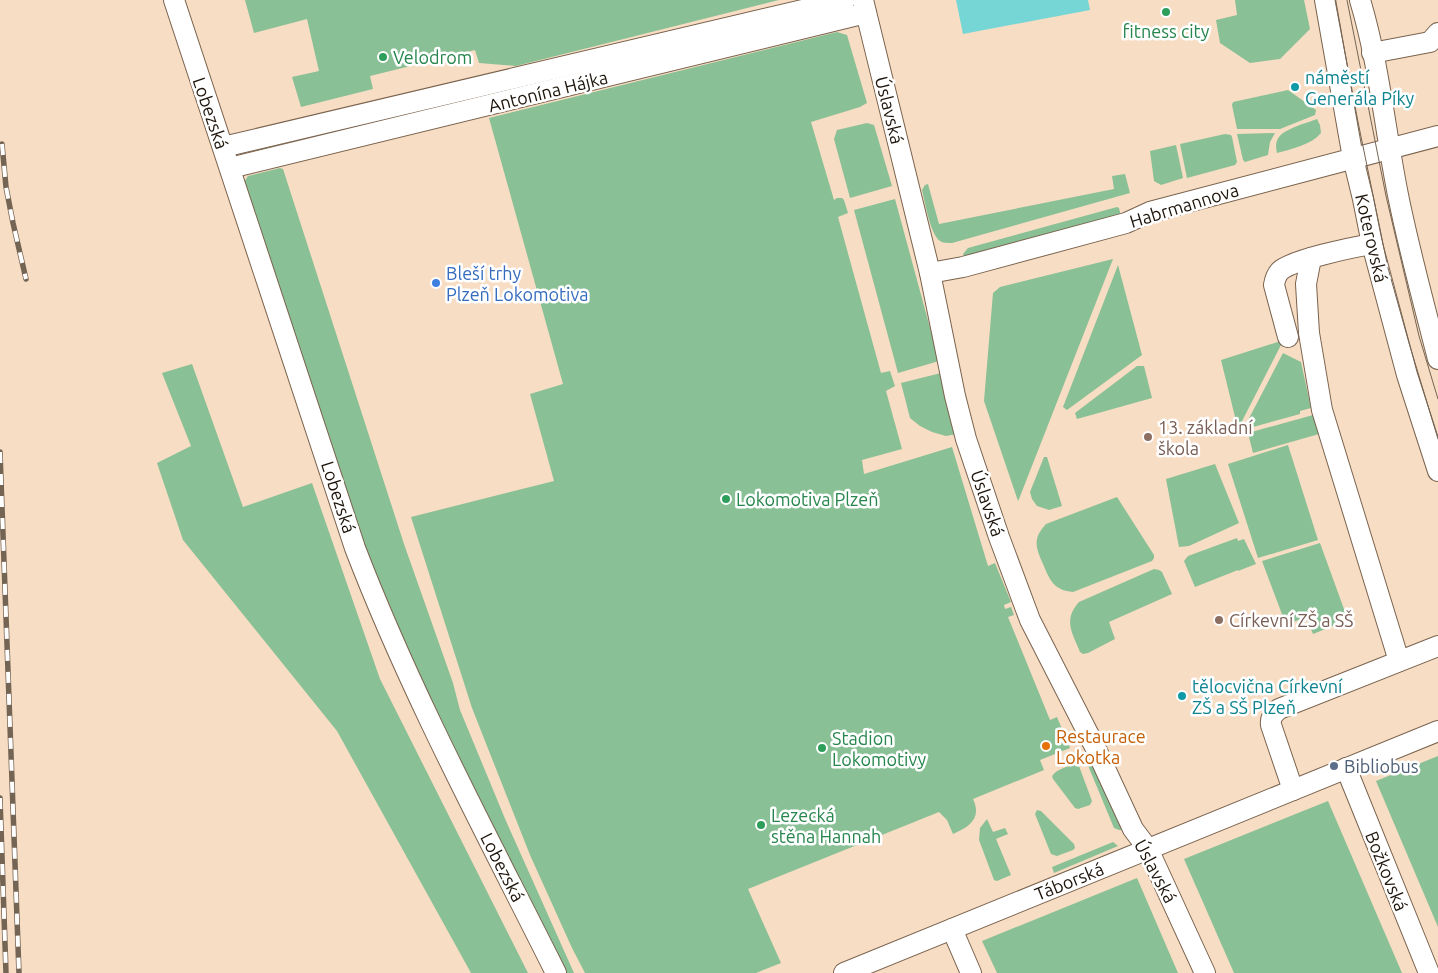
<svg xmlns="http://www.w3.org/2000/svg" width="1438" height="973" font-family="Ubuntu,sans-serif">
  <style>
    .green { fill: #8ac095 }
    .water { fill: #75d6d5 }
    .lines { fill: none; stroke-linecap: round; stroke-linejoin: round }
    .minor-casing { stroke: #7a634e; stroke-width: 22 }
    .minor { stroke: #fff; stroke-width: 20 }
    .tram { stroke: #746454; stroke-width: 1 }
    .rail-casing { stroke: #746454; stroke-width: 5.5 }
    .rail { stroke: #fff; stroke-width: 4; stroke-dasharray: 11; stroke-linecap: butt }
    .leisure-dot { fill: #2e9e5b; stroke: #fff; stroke-width: 2 }
    .culture-dot { fill: #0f9aa8; stroke: #fff; stroke-width: 2 }
    .shop-dot { fill: #3f7fe0; stroke: #fff; stroke-width: 2 }
    .education-dot { fill: #8d6e63; stroke: #fff; stroke-width: 2 }
    .food-dot { fill: #e8710a; stroke: #fff; stroke-width: 2 }
    .service-dot { fill: #5c6f8a; stroke: #fff; stroke-width: 2 }
    .labels { text-anchor: middle; dominant-baseline: central; stroke-width: 5; stroke-linejoin: round; paint-order: stroke }
    .leisure-label { font-size: 18px; fill: #27864d; stroke: #fff; text-anchor: start }
    .culture-label { font-size: 18px; fill: #0d838f; stroke: #fff; text-anchor: start }
    .street-label { font-size: 18px; fill: #1d140b; stroke: #fff }
    .shop-label { font-size: 18px; fill: #366cbe; stroke: #fff; text-anchor: start }
    .education-label { font-size: 18px; fill: #785e54; stroke: #fff; text-anchor: start }
    .food-label { font-size: 18px; fill: #c56008; stroke: #fff; text-anchor: start }
    .service-label { font-size: 18px; fill: #4e5e75; stroke: #fff; text-anchor: start }
  </style>
  <rect width="100%" height="100%" fill="#f7ddc4"/>
  <g class="green">
    <path d="M245 0H779L516 66 479 63 475 50 370 76 373 89 301 107 292 77 319 71 307 19 254 33Z"/>
    <path d="M1235 0H1304L1310 29 1280 59 1250 63 1220 43 1216 20 1237 15Z"/>
    <path d="M837 32 847 35 867 103 860 107 811 122 834 200 837 198H842L844 200 848 213 838 217 881 373 890 371 895 386 886 391 902 449 862 460 864 474 952 447 988 566 995 563 1011 602 1004 605 1005 609 1011 607 1014 615 1008 617 1050 720 1057 717 1070 748 1040 760 1044 770 973 799C982 818 970 827 953 834L947 820 939 812 748 889 781 963 756 973H585L572 948 530 855 472 708 411 517 554 481 530 394 563 384 489 118Z"/>
    <path d="M1288 90 1316 110 1315 115 1280 129H1237L1232 105 1233 102Z"/>
    <path d="M1317 119 1320 125 1321 133C1311 145 1291 149 1277 153 1276 148 1275 142 1279 137 1286 128 1307 123 1317 119Z"/>
    <path d="M867 123 874 125 892 186 850 198 834 139 837 130Z"/>
    <path d="M1275 133 1270 142 1268 155 1245 162 1243 160 1237 134Z"/>
    <path d="M1225 134 1231 135 1232 137 1237 162 1235 165 1187 178 1180 144Z"/>
    <path d="M1176 145 1183 178 1161 185 1154 181 1150 151Z"/>
    <path d="M280 168 283 169 404 544 453 683 460 710 506 821 574 973H562L545 940 379 590 244 182 248 176Z"/>
    <path d="M1125 174 1130 193 952 243C947 243 943 243 940 241 930 234 925 202 922 190L925 185 928 184 939 224 1114 189 1112 176Z"/>
    <path d="M895 199 939 361 898 373 854 210Z"/>
    <path d="M1117 207 1119 208 1121 216 965 259 963 254 968 248Z"/>
    <path d="M1113 259 1019 499 1018 501 984 401 993 293 1000 287Z"/>
    <path d="M1118 265 1142 355 1067 410 1063 407Z"/>
    <path d="M1281 341V345L1238 429 1221 360Z"/>
    <path d="M1283 353 1301 362 1311 408 1300 411V414L1246 429 1245 426Z"/>
    <path d="M192 364 243 507 312 483 380 679 528 973H471L337 731 183 540 157 463 191 446 162 373Z"/>
    <path d="M1137 366H1144L1152 398 1077 419 1075 413Z"/>
    <path d="M941 373 957 434 946 436 932 432 920 426 910 418 901 383Z"/>
    <path d="M1313 415 1319 434 1253 453 1248 433Z"/>
    <path d="M1288 445 1318 540 1258 558 1228 464Z"/>
    <path d="M1044 457H1047L1062 506 1049 510 1037 506 1032 499 1030 492Z"/>
    <path d="M1215 464 1239 523 1189 546 1179 547 1166 479Z"/>
    <path d="M1117 497 1154 555V558L1152 561 1073 592C1054 590 1050 581 1043 564 1036 548 1032 539 1046 524Z"/>
    <path d="M1237 538 1238 541 1244 539 1256 564 1238 571V570L1195 587 1184 561 1188 556Z"/>
    <path d="M1320 543 1348 620 1313 634 1306 617 1286 625 1262 561Z"/>
    <path d="M1154 569 1159 570 1162 572 1172 594 1109 622 1115 639 1088 653 1083 654 1080 652C1072 632 1063 620 1079 602Z"/>
    <path d="M1438 756V927L1376 781Z"/>
    <path d="M1092 758 1123 830H1119L1114 828 1087 763 1088 760Z"/>
    <path d="M1077 765 1079 766 1092 801 1090 805 1078 809 1075 808 1053 779 1052 776C1057 769 1069 765 1077 765Z"/>
    <path d="M1328 801 1402 973H1234L1184 859Z"/>
    <path d="M1037 810 1041 811 1074 844 1075 848 1073 850 1057 856 1051 854 1035 814Z"/>
    <path d="M987 819 993 832 1005 828 1008 834 996 839 1011 875 997 881 994 880 979 840 980 828Z"/>
    <path d="M1113 842 1118 846 1054 873 1052 867Z"/>
    <path d="M1137 878 1178 973H997L982 941Z"/>
  </g>
  <path class="water" d="M956 0H1088L1090 10 963 34Z"/>
  <g class="lines">
    <defs>
      <g id="minor">
        <path d="M174 0 355 548C411 694 486 833 556 973"/>
        <path d="M863 0 930 273 955 396 966 439 999 537 1030 620 1095 747 1133 829 1148 849 1205 973"/>
        <path d="M1325 0 1353 158 1363 199 1372 244 1407 375 1438 471"/>
        <path d="M1360 0C1379 63 1385 130 1398 195 1409 250 1424 304 1438 359"/>
        <path d="M1372 53 1430 42 1438 33"/>
        <path d="M223 147 845 0"/>
        <path d="M230 168 866 13"/>
        <path d="M1311 258 1306 284 1309 333 1322 410 1399 661"/>
        <path d="M930 273 963 267 1126 223 1150 212 1438 136"/>
        <path d="M1288 337 1274 285C1275 279 1276 275 1280 271 1291 260 1354 247 1372 244"/>
        <path d="M1346 768 1429 973"/>
        <path d="M1293 790 1271 725C1270 718 1273 714 1279 709L1438 646"/>
        <path d="M952 929 971 973"/>
        <path d="M844 973 1438 731"/>
      </g>
    </defs>
    <use href="#minor" class="minor-casing"/>
    <use href="#minor" class="minor"/>
    <g class="tram">
      <path d="M1335 0 1358 122 1388 268 1409 343 1438 439"/>
      <path d="M1347 0 1386 196 1419 336 1438 399"/>
    </g>
    <defs>
      <g id="rail">
        <path d="M2 144 6 187 13 223 26 279"/>
        <path d="M0 452 19 973"/>
        <path d="M0 798 6 973"/>
      </g>
    </defs>
    <use href="#rail" class="rail-casing"/>
    <use href="#rail" class="rail"/>
  </g>
  <g class="leisure-dot">
    <circle cx="1166" cy="12" r="5"/>
    <circle cx="383" cy="57" r="5"/>
    <circle cx="726" cy="499" r="5"/>
    <circle cx="822" cy="748" r="5"/>
    <circle cx="761" cy="825" r="5"/>
  </g>
  <g class="culture-dot">
    <circle cx="1295" cy="87" r="5"/>
    <circle cx="1182" cy="696" r="5"/>
  </g>
  <circle class="shop-dot" cx="436" cy="283" r="5"/>
  <g class="education-dot">
    <circle cx="1148" cy="437" r="5"/>
    <circle cx="1219" cy="620" r="5"/>
  </g>
  <circle class="food-dot" cx="1046" cy="746" r="5"/>
  <circle class="service-dot" cx="1334" cy="766" r="5"/>
  <g class="labels">
    <g class="leisure-label">
      <text x="1166" y="31" text-anchor="middle">fitness city</text>
      <text x="393" y="57">Velodrom</text>
      <text x="736" y="499">Lokomotiva Plzeň</text>
      <text x="832" y="738">Stadion<tspan x="832" dy="21">Lokomotivy</tspan></text>
      <text x="771" y="815">Lezecká<tspan x="771" dy="21">stěna Hannah</tspan></text>
    </g>
    <g class="culture-label">
      <text x="1305" y="77">náměstí<tspan x="1305" dy="21">Generála Píky</tspan></text>
      <text x="1192" y="686">tělocvična Církevní<tspan x="1192" dy="21">ZŠ a SŠ Plzeň</tspan></text>
    </g>
    <g class="street-label">
      <text transform="translate(548 91) rotate(-14)">Antonína Hájka</text>
      <text transform="translate(890 110) rotate(76)">Úslavská</text>
      <text transform="translate(211 113) rotate(71)">Lobezská</text>
      <text transform="translate(1184 205) rotate(-17)">Habrmannova</text>
      <text transform="translate(1372 238) rotate(77)">Koterovská</text>
      <text transform="translate(339 497) rotate(72)">Lobezská</text>
      <text transform="translate(988 503) rotate(71)">Úslavská</text>
      <text transform="translate(503 867) rotate(63)">Lobezská</text>
      <text transform="translate(1156 871) rotate(62)">Úslavská</text>
      <text transform="translate(1387 871) rotate(68)">Božkovská</text>
      <text transform="translate(1069 881) rotate(-22)">Táborská</text>
    </g>
    <g class="shop-label">
      <text x="446" y="273">Bleší trhy<tspan x="446" dy="21">Plzeň Lokomotiva</tspan></text>
    </g>
    <g class="education-label">
      <text x="1158" y="427">13. základní<tspan x="1158" dy="21">škola</tspan></text>
      <text x="1229" y="620">Církevní ZŠ a SŠ</text>
    </g>
    <g class="food-label">
      <text x="1056" y="736">Restaurace<tspan x="1056" dy="21">Lokotka</tspan></text>
    </g>
    <g class="service-label">
      <text x="1344" y="766">Bibliobus</text>
    </g>
  </g>
</svg>
